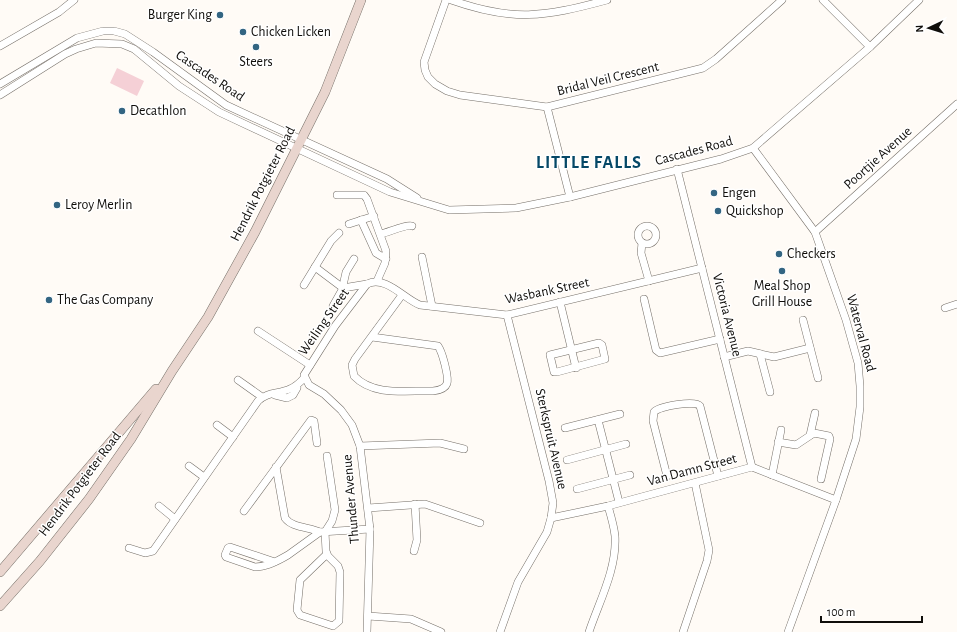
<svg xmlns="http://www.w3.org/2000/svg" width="957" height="632" font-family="'Alegreya Sans',sans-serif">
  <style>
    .green { fill: #f5d0d6 }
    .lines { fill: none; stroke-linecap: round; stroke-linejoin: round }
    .minor-casing { stroke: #756f68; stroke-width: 8 }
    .secondary-casing { stroke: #756f68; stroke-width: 10 }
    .minor { stroke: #fff; stroke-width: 7 }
    .secondary { stroke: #e9d5ce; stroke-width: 9 }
    .poi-dot { fill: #336582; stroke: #fff; stroke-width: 1.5 }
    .labels { text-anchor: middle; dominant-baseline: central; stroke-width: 3; stroke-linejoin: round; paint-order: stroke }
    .poi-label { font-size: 14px; fill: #100e0b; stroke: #fff; text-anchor: start }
    .street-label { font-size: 14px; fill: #100e0b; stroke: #fff }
    .district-label { font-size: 18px; font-weight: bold; letter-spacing: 1px; fill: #054867; stroke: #fff }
  </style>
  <rect width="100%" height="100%" fill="#fffbf6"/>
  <path class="green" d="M117 68 144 81 137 96 110 83Z"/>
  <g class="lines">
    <defs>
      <g id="minor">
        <path d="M446 0 424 62 425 70 428 77 435 84 447 91 460 95 547 107 703 68 716 59 782 0"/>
        <path d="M451 0C513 22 544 17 607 0"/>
        <path d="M823 0 870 47"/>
        <path d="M0 46 59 12 74 0"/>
        <path d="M0 84 77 38 103 31H114L125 34 153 52 226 105 387 179 417 198"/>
        <path d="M0 95 65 54 76 49 96 43 122 44 134 49 179 86 219 112 390 192 449 210 516 208 570 197 721 159 753 148 870 47 919 0"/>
        <path d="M547 107 570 197"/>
        <path d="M753 148 815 232 846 320 858 363 860 386V407L856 439 836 500 788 632"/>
        <path d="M677 169 752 467"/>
        <path d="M337 195H364L367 199 386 251 385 263 377 281"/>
        <path d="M361 220 376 253 386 259"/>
        <path d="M349 224 374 216"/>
        <circle cx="647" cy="235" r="9"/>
        <path d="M815 232 957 104"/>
        <path d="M381 234C389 232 407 224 412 226"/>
        <path d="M642 243 641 253 649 281"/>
        <path d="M422 257 432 306"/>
        <path d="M315 267 343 288 367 284"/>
        <path d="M304 285 331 241 339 233"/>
        <path d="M644 299 656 350 660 353 720 339"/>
        <path d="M560 302 576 368"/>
        <path d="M333 306 342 290 346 272 354 259"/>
        <path d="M945 308 957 304"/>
        <path d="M803 320 818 378"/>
        <path d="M258 331 310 365"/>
        <path d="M372 337 438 346C442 352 443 358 445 365 448 379 452 389 433 391 408 390 374 397 354 376L352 365 355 359 402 295"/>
        <path d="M599 343 602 345 605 359 557 372H554L550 355Z"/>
        <path d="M760 354 770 392"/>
        <path d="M724 357 748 351 774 357 810 348"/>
        <path d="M238 380 262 397"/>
        <path d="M275 395 287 398 293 395 297 388"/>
        <path d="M598 420 619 502"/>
        <path d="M217 425 233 437"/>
        <path d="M565 428 620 414"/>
        <path d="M810 435 815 413"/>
        <path d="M778 442 796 445 814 433 829 436 830 439 821 479"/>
        <path d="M360 446 440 443 464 449"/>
        <path d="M567 460 626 444"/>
        <path d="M189 466 204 477"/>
        <path d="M276 467 285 518C292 528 310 527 320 532"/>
        <path d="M772 475 781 430"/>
        <path d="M667 476 653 421 654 412C659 406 696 400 700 406L718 476"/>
        <path d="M577 489 630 475"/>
        <path d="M159 506 175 519"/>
        <path d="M368 508 425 504 480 523"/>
        <path d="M244 511 311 420 314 421 317 443"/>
        <path d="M551 518 608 506 752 467 836 500"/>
        <path d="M129 548 145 553 153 551 258 401C271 388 287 398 304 378"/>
        <path d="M414 551 417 540 415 504"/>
        <path d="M327 554 300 580 297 610 300 615 333 626 339 621 340 572 338 566 328 556 326 551 325 532 332 521 335 510 327 456"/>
        <path d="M275 562 230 547 228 548 225 555 226 557 255 567C267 567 278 561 288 555L320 532 370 529"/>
        <path d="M368 616 411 619 441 632"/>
        <path d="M367 632 370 529 360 446 352 425 341 410 324 394 309 385 304 375 335 326 367 284C386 275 404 299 420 305L507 315 702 268"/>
        <path d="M500 632 518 582 547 532 551 518 553 503 549 481 507 315"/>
        <path d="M589 632C599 602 617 569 615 536 614 526 611 516 608 506"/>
        <path d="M683 632 707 561 709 550 695 483"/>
      </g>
      <g id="secondary">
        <path d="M0 572 156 389"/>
        <path d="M0 606 40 561 89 499 131 439 172 371 208 317 255 232 325 92 361 0"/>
      </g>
    </defs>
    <use href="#minor" class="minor-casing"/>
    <use href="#secondary" class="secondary-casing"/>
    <use href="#minor" class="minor"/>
    <use href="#secondary" class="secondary"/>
  </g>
  <g class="poi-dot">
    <circle cx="220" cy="15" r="4"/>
    <circle cx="243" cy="32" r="4"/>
    <circle cx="256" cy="47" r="4"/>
    <circle cx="122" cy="111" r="4"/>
    <circle cx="714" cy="193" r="4"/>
    <circle cx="57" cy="205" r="4"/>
    <circle cx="718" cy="211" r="4"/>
    <circle cx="779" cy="254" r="4"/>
    <circle cx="782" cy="271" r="4"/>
    <circle cx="49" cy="300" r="4"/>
  </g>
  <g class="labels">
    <g class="poi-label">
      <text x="212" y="15" text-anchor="end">Burger King</text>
      <text x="251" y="32">Chicken Licken</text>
      <text x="256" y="62" text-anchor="middle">Steers</text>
      <text x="130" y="111">Decathlon</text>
      <text x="722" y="193">Engen</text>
      <text x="65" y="205">Leroy Merlin</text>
      <text x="726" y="211">Quickshop</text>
      <text x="787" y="254">Checkers</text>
      <text x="782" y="286" text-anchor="middle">Meal Shop<tspan x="782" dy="16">Grill House</tspan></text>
      <text x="57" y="300">The Gas Company</text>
    </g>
    <g class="street-label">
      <text transform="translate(210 76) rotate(34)">Cascades Road</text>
      <text transform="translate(608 79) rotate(-14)">Bridal Veil Crescent</text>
      <text transform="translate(694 151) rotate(-15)">Cascades Road</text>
      <text transform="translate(878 158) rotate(-42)">Poortjie Avenue</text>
      <text transform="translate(263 184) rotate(-63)">Hendrik Potgieter Road</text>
      <text transform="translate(547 291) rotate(-12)">Wasbank Street</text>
      <text transform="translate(727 315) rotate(76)">Victoria Avenue</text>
      <text transform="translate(324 322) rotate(-55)">Weiling Street</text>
      <text transform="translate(861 333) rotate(75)">Waterval Road</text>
      <text transform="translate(551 439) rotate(77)">Sterkspruit Avenue</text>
      <text transform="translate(692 470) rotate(-15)">Van Damn Street</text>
      <text transform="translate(80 484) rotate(-53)">Hendrik Potgieter Road</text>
      <text transform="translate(351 499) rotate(-95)">Thunder Avenue</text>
    </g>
    <g class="district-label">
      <text x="589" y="163">LITTLE FALLS</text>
    </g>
  </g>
  <g transform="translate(929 28) rotate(266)" stroke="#ffffff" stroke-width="3" paint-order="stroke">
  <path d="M0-3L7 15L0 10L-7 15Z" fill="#100e0b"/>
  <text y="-6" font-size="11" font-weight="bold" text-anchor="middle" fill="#100e0b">N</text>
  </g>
  <path d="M821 616v6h101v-6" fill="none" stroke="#100e0b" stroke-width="2"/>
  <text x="827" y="616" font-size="12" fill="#100e0b" stroke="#ffffff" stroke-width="3" paint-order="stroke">100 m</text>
</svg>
